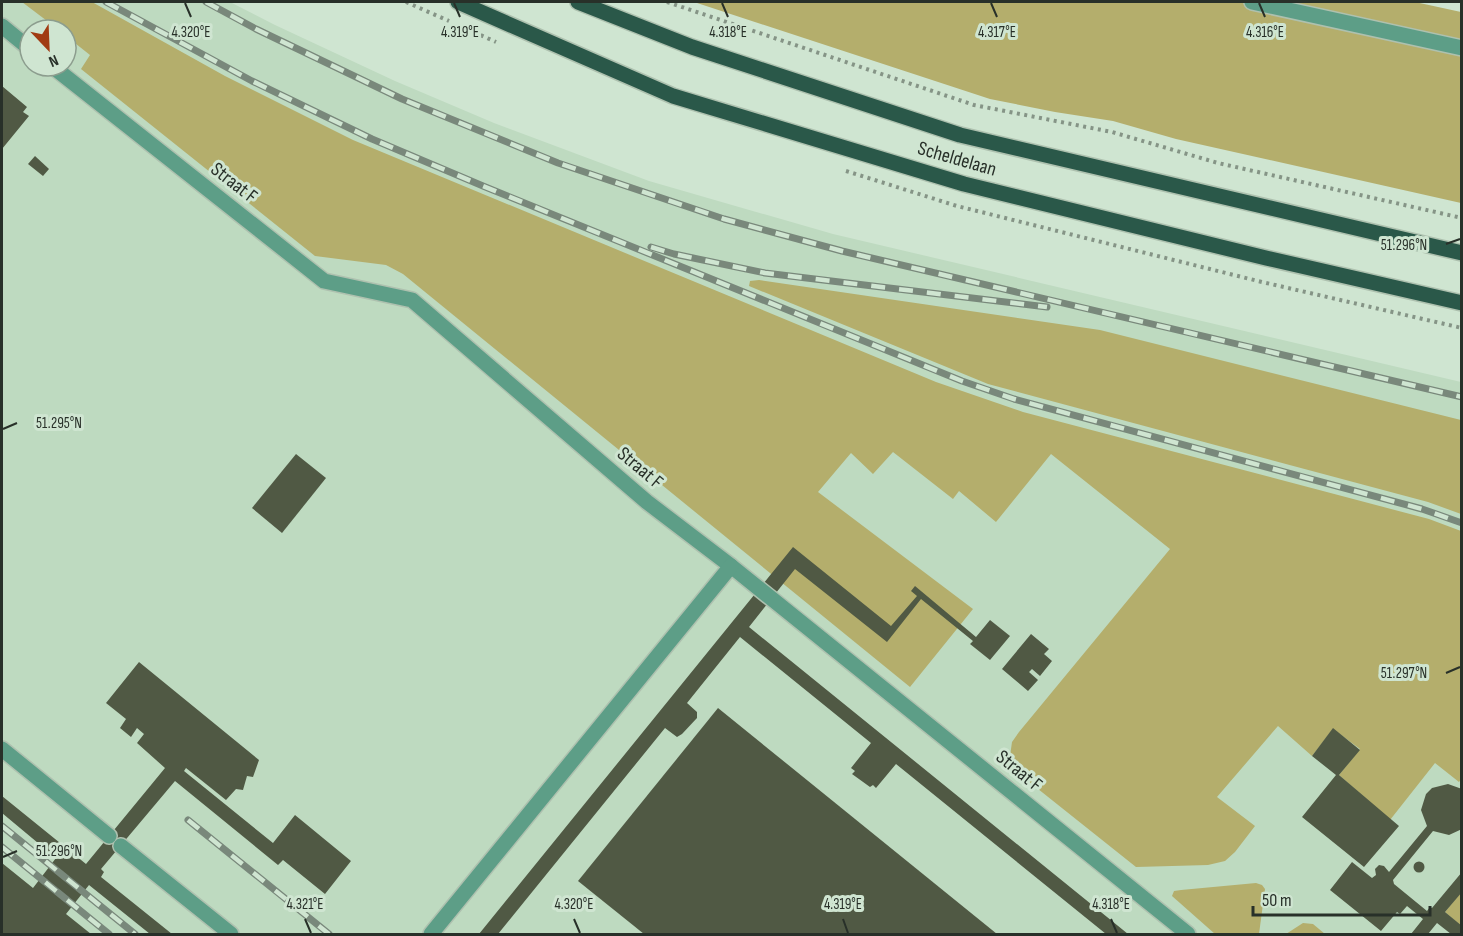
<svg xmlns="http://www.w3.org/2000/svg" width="1463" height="936" font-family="'Sofia Sans Condensed',sans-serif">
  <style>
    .built { fill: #bedac0; fill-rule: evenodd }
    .green { fill: #b4ae6c }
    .building { fill: #505944 }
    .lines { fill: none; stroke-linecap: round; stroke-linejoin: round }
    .minor-casing { stroke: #aec1af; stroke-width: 18 }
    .major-casing { stroke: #aec1af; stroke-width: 18 }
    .path { stroke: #859486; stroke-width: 4; stroke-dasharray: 3 4.5; stroke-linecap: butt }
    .minor { stroke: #5d9e87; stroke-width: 15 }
    .major { stroke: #2a5849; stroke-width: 15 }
    .rail-casing { stroke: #79887b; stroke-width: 7 }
    .rail { stroke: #cfe5d1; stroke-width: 4.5; stroke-dasharray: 14; stroke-linecap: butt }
    .ticks { fill: none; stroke: #283029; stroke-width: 2 }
    .labels { text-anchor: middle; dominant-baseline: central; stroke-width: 6; stroke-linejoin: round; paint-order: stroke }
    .street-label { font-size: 20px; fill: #283029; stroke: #cfe5d1 }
    .ticks-label { font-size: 15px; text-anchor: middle; fill: #283029; stroke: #cfe5d1; stroke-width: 6; stroke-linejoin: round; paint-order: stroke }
  </style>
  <rect width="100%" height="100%" fill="#cfe5d1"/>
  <path class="built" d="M2 2H230L275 25 395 81 494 123 649 181 833 234 1461 382V934H2ZM30 30H66V66H30Z"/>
  <g class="green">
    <path d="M22 2H92L225 76 353 140 936 382 1023 412 1429 519 1461 531V779L1459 782 1435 763 1390 820 1339 775 1360 749 1333 729 1312 756 1278 726 1217 797 1255 826 1235 852 1225 861 1208 865 1136 867 1023 777 1010 756 1012 742 1019 732 1170 549 1051 454 996 522 959 491 953 499 893 452 873 474 851 453 818 492 973 609 910 687 403 274 386 265 315 256 81 69 90 55 66 36V30H59Z"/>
    <path d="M694 2H1415L1461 12V203L1176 139 1113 121 1055 112 990 99Z"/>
    <path d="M759 280 1100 330 1461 420V514L1428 502 988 384 749 286 750 281Z"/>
    <path d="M1256 883 1262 885 1265 889 1259 934H1215L1172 896 1174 891 1181 890Z"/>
    <path d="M1461 892V926L1445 912Z"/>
    <path d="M1303 923 1313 924 1325 934H1286Z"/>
  </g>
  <g class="building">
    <path d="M2 86 27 107 23 112 29 116 2 149Z"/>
    <path d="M35 156 49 169 43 176 28 164Z"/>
    <path d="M296 454 326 478 282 533 252 508Z"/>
    <path d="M793 547 891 626 917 596 911 591 915 586 976 637 990 620 1010 636 990 660 970 644 973 641 921 599 887 642 795 569 749 627 1128 934H1106L896 764 876 788 873 785 870 787 852 774 855 771 851 768 871 743 740 637 687 703 697 712V718L682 734 677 737 665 728 498 934H479Z"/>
    <path d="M1031 634 1049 649 1044 654 1052 661 1040 676 1032 669 1029 672 1038 680 1028 691 1002 669Z"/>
    <path d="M139 662 259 760 253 777 247 776 243 790 236 789 226 800 186 768 184 771 273 843 295 815 351 861 325 894 283 860 278 865 175 781 101 869 104 872 101 877 172 934H150L89 885 66 914 91 934H2V863L33 888 56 858 2 813V796L86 864 165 768 137 743 144 734 137 728 131 737 120 728 126 719 106 703Z"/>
    <path d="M718 708 997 934H644L578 881Z"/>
    <path d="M1333 728 1360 750 1339 775 1399 826 1364 867 1302 817 1336 775 1312 756Z"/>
    <path d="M1448 784 1462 789V829L1449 835 1433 831 1393 880 1394 884 1427 911 1430 907 1432 908 1462 872V892L1445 912 1462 926V934H1451L1437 923 1428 934H1411L1423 919 1407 906 1400 914 1397 912 1381 931 1330 890 1352 862 1372 878 1376 875 1375 869 1379 865 1384 866 1389 872 1427 826 1421 810 1426 794 1432 788Z"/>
    <circle cx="1419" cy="867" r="5.5"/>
  </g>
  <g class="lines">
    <defs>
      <g id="minor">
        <path d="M1252 2 1462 48"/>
        <path d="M2 26 30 49"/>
        <path d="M52 66 324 281 412 300 647 502 731 566 1188 934"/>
        <path d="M2 749 109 836"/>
        <path d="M121 846 231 934"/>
        <path d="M431 934 731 566"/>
      </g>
      <g id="major">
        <path d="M458 2 673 96 964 184 1266 258 1462 303"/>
        <path d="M578 2 692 47 960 135 1462 253"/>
      </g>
    </defs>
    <use href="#minor" class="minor-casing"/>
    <use href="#major" class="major-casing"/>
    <g class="path">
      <path d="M406 2 449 21"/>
      <path d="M667 2 974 105 1112 132 1218 163 1462 218"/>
      <path d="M467 29 496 42"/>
      <path d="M846 171 957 206 1262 282 1462 328"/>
    </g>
    <use href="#minor" class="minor"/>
    <use href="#major" class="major"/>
    <defs>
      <g id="rail">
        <path d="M106 2 252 81 372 139 483 186 962 381 1014 399 1422 509 1462 523"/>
        <path d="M206 2 256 29 402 99 558 163 724 219 842 251 1462 397"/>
        <path d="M651 247 674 254 765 273 1047 307"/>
        <path d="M188 820 329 934"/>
        <path d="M2 826 135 934"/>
        <path d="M2 847 109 934"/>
      </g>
    </defs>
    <use href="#rail" class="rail-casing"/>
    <use href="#rail" class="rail"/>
  </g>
  <path class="ticks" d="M185 3 191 17M454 3 460 17M722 3 728 17M991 3 997 17M1259 3 1265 17M1446 244 1460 239M3 429 17 423M1446 673 1460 667M3 857 17 851M305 919 311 933M574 919 580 933M843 919 848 933M1111 919 1117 933"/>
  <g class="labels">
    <g class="street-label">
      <text transform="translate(957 159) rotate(16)">Scheldelaan</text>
      <text transform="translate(234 183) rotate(38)">Straat F</text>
      <text transform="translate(640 468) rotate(40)">Straat F</text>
      <text transform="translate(1019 771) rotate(39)">Straat F</text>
    </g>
  </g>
  <g class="ticks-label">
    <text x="191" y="37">4.320°E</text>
    <text x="460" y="37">4.319°E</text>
    <text x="728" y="37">4.318°E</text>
    <text x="997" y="37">4.317°E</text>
    <text x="1265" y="37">4.316°E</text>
    <text x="1404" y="250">51.296°N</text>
    <text x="59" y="428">51.295°N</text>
    <text x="1404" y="678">51.297°N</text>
    <text x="59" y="856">51.296°N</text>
    <text x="305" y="909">4.321°E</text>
    <text x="574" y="909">4.320°E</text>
    <text x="843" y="909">4.319°E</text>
    <text x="1111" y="909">4.318°E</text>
  </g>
  <rect width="1463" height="936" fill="none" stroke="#283029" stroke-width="6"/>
  <g transform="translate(48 48) rotate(157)"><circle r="28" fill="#cfe5d1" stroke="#8c9d8e" stroke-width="1.5"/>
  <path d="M0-4.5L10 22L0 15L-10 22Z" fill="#a13b12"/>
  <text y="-9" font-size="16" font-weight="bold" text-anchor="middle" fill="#283029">N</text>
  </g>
  <path d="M1253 906v9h177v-9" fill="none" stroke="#283029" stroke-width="3"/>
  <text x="1262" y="906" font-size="18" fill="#283029" stroke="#cfe5d1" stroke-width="4.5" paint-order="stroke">50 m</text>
</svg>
